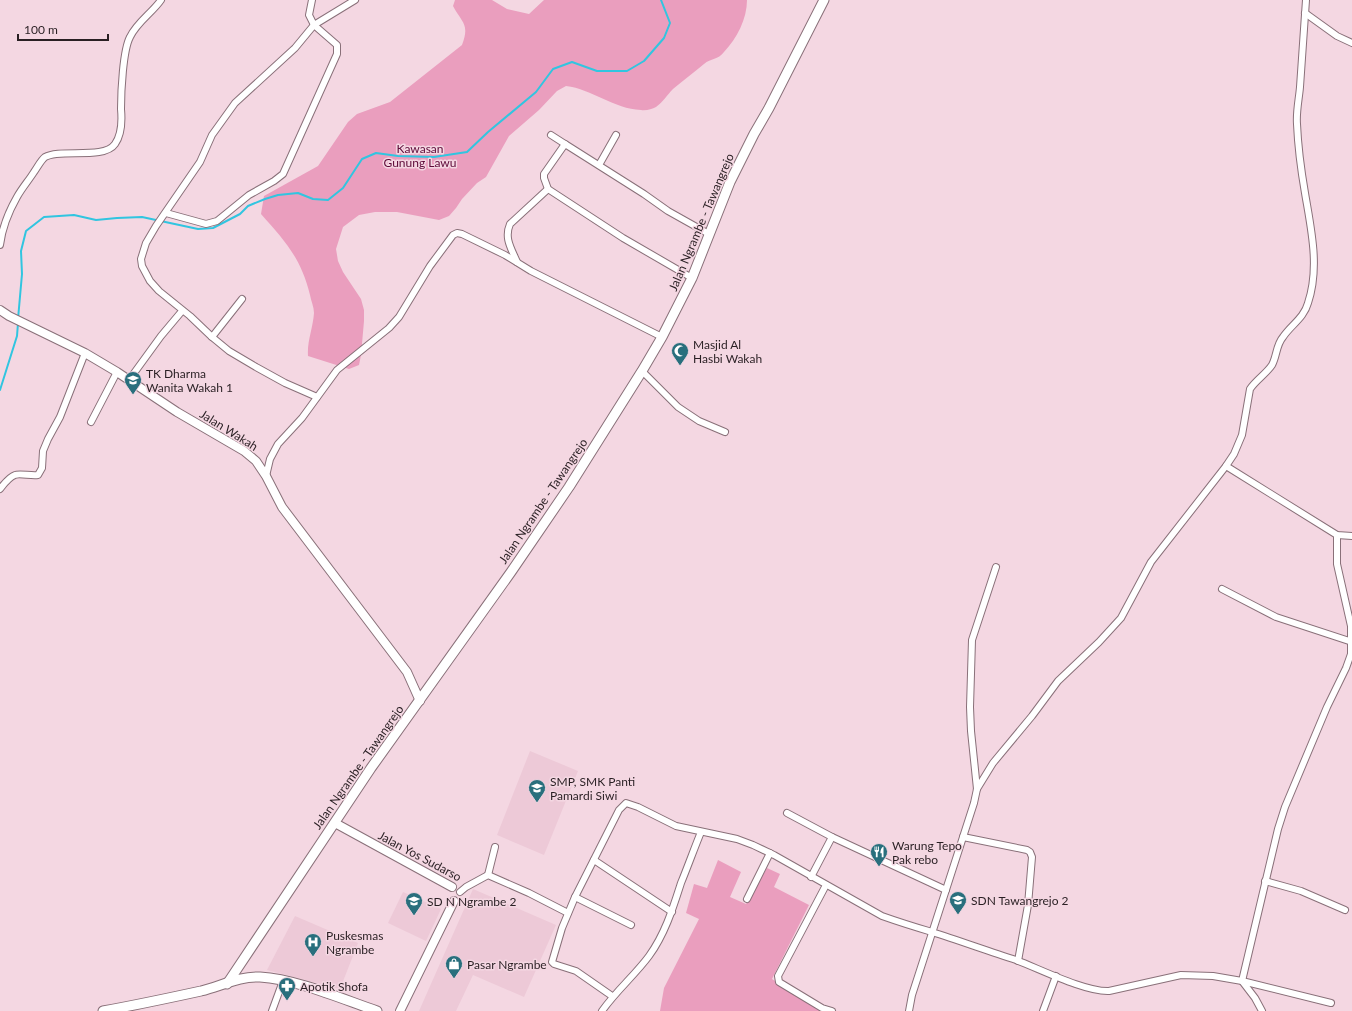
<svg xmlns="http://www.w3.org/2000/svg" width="1352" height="1011" font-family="Lato,sans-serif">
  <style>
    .built { fill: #edc9d7 }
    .green { fill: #ea9ebe }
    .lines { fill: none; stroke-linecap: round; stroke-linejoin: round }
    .stream { stroke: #31c5e0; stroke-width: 2 }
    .minor-casing { stroke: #897079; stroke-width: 8 }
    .tertiary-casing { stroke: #897079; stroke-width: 10 }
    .secondary-casing { stroke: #897079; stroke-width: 11 }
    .minor { stroke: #fff; stroke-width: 6 }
    .tertiary { stroke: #fff; stroke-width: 8 }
    .secondary { stroke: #fff; stroke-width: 9 }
    .labels { text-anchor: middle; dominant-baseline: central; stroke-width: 3; stroke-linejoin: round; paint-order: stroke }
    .park-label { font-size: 12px; fill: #5e0a39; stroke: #f4d7e2 }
    .street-label { font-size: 12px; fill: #291f23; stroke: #f4d7e2 }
    .poi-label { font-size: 12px; fill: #291f23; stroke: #f4d7e2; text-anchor: start }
  </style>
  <rect width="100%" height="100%" fill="#f4d7e2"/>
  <g class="built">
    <path d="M530 751 578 771 544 855 497 835Z"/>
    <path d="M473 889 556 925 524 997 473 975 456 1011H419Z"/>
    <path d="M403 892 441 909 426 941 388 923Z"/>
    <path d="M295 916 358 943 340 989 267 970Z"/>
  </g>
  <g class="green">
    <path d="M455 0H492L507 9 529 14 544 0H747C747 19 737 38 724 52 718 60 711 58 704 64 694 72 683 81 673 89 667 95 663 102 656 107 652 109 646 111 641 110 614 109 592 89 566 86L557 91 539 110 509 136 486 177 477 183 462 199 456 208 449 216 439 220 397 212H375L359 215 343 227 336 249 338 261 343 272 361 299 364 310V321L361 355 359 365 349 369 308 356C307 341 313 328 314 313 314 307 311 301 310 295 301 258 285 241 261 214L264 196 318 166 348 122 357 114 390 102 462 45C470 24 462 23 453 6Z"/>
    <path d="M718 860 741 872 730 897 746 904 767 868 780 874 774 887 809 905 772 979 821 1010 820 1011H660L664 988 699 919 686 913 694 884 707 888Z"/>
  </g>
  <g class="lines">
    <g class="stream">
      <path d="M18 319 22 274 21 251 26 231 44 217 74 215 96 220 117 218 142 217 198 229 213 228 240 214 248 206 265 199 278 195 298 193 313 199 328 200 343 188 362 159 376 153 398 156 434 157 467 152 488 132 536 92 553 69 572 62 597 71H627L644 61 664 38 670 23 661 0"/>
      <path d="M0 390 17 336 18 323"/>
    </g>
    <defs>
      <g id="minor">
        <path d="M1305 13 1337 36 1352 43"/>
        <path d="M551 135 565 144"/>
        <path d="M599 165 616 135"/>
        <path d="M166 213 206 224 217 221 249 195 274 181 283 174 337 54V45L314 25 309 15 312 0"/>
        <path d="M0 245C2 229 9 211 17 197 22 188 29 180 34 172 37 168 41 160 45 157 60 148 104 160 115 144 122 134 122 120 121 109 121 92 123 50 130 37 137 22 152 13 161 0"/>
        <path d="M517 262C511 248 504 238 510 224L548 189"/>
        <path d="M692 278 623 238 548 189 544 178V174L565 144 644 194 668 211 709 234"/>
        <path d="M212 337 242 299"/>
        <path d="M642 371 678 407 699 421 725 432"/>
        <path d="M129 380 161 336 182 311"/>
        <path d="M317 397 285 383 256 367 229 351 212 337 190 316 159 291 150 281 142 266 141 259 146 243 156 226 200 162 212 135 235 103 295 48 314 25 355 0"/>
        <path d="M91 422 117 372"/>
        <path d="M1226 466 1337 535 1352 536"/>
        <path d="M266 476 270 459 278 444 302 418 337 370 389 328 399 317 430 266 453 235 457 233 462 234 505 255 531 271 662 337"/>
        <path d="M0 489C4 484 9 477 15 475 19 473 31 476 38 475L42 468 43 451 48 439 60 417 85 353"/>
        <path d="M1222 589 1276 617 1352 642"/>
        <path d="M977 789 993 763 1032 716 1058 681 1099 642 1121 618 1151 562 1226 466 1234 454 1242 435 1250 389C1256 380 1266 374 1272 365 1277 356 1276 345 1283 337 1291 325 1304 318 1308 303 1320 267 1311 229 1305 193 1301 170 1298 147 1297 124 1296 112 1299 99 1300 87 1302 58 1304 29 1306 0"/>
        <path d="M787 813 832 837 946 890"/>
        <path d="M963 837 1027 850 1030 852 1032 857 1028 905 1018 961"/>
        <path d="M594 860 672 912"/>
        <path d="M488 875 495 847"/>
        <path d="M811 877 832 837"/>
        <path d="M1265 881 1301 891 1345 910"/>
        <path d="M826 885 778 976 779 982 822 1008 832 1011"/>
        <path d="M460 892 466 887 488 875 529 893 568 913"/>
        <path d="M575 897 631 925"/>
        <path d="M747 899 770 853"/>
        <path d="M612 996 576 971 554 964 552 962 562 928 575 897 619 810 626 803 638 807 676 826 737 839 753 845 774 855 882 916C899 922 915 927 932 932 960 941 988 951 1016 960 1040 969 1085 992 1109 991L1181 975 1213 976 1242 981 1331 1003"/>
        <path d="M272 1011 283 981"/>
        <path d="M602 1011C616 991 635 975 649 956 665 934 673 908 681 883 688 866 694 849 701 832"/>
        <path d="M909 1011 912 995 974 803 977 789 971 731 970 707 972 640 996 567"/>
        <path d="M1043 1011 1056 976"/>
        <path d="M1262 1011 1255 998 1242 981 1278 829 1285 807 1327 707 1346 668 1351 654V626L1337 564V535"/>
      </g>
      <g id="tertiary">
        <path d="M0 310 9 316 85 353 117 372 177 412 244 451 256 461 266 476 282 507 407 672 420 701"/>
        <path d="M335 823 452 887"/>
        <path d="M400 1011 454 901"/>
      </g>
      <g id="secondary">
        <path d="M227 984 371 768 511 572 569 487 642 371 662 337 692 278 730 182 754 134 769 108 824 0"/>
        <path d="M103 1011C136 1005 169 998 201 991 221 986 240 976 260 977 296 979 342 999 377 1011"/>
      </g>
    </defs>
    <use href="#minor" class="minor-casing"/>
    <use href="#tertiary" class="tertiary-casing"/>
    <use href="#secondary" class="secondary-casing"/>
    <use href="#minor" class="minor"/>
    <use href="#tertiary" class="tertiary"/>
    <use href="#secondary" class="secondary"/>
  </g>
  <defs>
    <symbol id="mosque-pin" viewBox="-11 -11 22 30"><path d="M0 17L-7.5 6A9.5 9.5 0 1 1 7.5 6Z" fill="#296f7d" stroke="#f4d7e2"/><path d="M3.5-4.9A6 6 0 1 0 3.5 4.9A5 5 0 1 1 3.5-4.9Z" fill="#fff"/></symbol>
    <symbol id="school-pin" viewBox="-11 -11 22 30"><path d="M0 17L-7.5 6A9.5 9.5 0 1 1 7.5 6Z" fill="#296f7d" stroke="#f4d7e2"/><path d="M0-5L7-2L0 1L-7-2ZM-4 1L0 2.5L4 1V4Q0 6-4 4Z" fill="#fff"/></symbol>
    <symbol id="restaurant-pin" viewBox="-11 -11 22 30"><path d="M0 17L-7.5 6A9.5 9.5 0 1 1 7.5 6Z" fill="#296f7d" stroke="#f4d7e2"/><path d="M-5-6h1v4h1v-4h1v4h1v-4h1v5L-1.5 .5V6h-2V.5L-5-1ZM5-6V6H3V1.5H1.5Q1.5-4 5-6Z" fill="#fff"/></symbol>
    <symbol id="hospital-pin" viewBox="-11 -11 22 30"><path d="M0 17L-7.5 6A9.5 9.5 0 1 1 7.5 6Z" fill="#296f7d" stroke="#f4d7e2"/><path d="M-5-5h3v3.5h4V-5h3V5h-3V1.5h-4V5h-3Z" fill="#fff"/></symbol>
    <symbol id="shop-pin" viewBox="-11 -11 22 30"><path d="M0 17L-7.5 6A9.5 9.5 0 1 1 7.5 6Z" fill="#296f7d" stroke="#f4d7e2"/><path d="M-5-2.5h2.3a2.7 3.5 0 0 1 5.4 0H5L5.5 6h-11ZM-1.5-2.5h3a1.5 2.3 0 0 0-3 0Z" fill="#fff"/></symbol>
    <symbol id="pharmacy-pin" viewBox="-11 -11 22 30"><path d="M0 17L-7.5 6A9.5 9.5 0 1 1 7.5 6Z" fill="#296f7d" stroke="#f4d7e2"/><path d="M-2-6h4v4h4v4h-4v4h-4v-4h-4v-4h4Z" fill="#fff"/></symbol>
  </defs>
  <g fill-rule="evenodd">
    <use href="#mosque-pin" x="670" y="341" width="20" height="27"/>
    <use href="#school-pin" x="123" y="370" width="20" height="27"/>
    <use href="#school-pin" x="527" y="778" width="20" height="27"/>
    <use href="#restaurant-pin" x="869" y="842" width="20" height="27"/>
    <use href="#school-pin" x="948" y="890" width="20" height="27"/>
    <use href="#school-pin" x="404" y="891" width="20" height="27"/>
    <use href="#hospital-pin" x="303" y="932" width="20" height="27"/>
    <use href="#shop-pin" x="444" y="954" width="20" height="27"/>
    <use href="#pharmacy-pin" x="277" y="976" width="20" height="27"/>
  </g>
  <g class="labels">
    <g class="park-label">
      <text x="420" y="148">Kawasan<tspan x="420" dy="14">Gunung Lawu</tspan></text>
    </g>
    <g class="street-label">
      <text transform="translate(701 222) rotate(-67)">Jalan Ngrambe - Tawangrejo</text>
      <text transform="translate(229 430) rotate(32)">Jalan Wakah</text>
      <text transform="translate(543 501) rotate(-56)">Jalan Ngrambe - Tawangrejo</text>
      <text transform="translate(358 767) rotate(-55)">Jalan Ngrambe - Tawangrejo</text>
      <text transform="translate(420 856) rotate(28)">Jalan Yos Sudarso</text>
    </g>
    <g class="poi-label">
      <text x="693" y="344">Masjid Al<tspan x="693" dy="14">Hasbi Wakah</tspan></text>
      <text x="146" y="373">TK Dharma<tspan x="146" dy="14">Wanita Wakah 1</tspan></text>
      <text x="550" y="781">SMP, SMK Panti<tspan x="550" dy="14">Pamardi Siwi</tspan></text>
      <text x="892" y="845">Warung Tepo<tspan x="892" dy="14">Pak rebo</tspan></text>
      <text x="971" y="900">SDN Tawangrejo 2</text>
      <text x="427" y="901">SD N Ngrambe 2</text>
      <text x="326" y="935">Puskesmas<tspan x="326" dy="14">Ngrambe</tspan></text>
      <text x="467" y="964">Pasar Ngrambe</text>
      <text x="300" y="986">Apotik Shofa</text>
    </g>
  </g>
  <path d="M18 34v6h90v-6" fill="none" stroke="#291f23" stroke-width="2"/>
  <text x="24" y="34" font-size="12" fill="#291f23" stroke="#f4d7e2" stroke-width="3" paint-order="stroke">100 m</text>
</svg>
